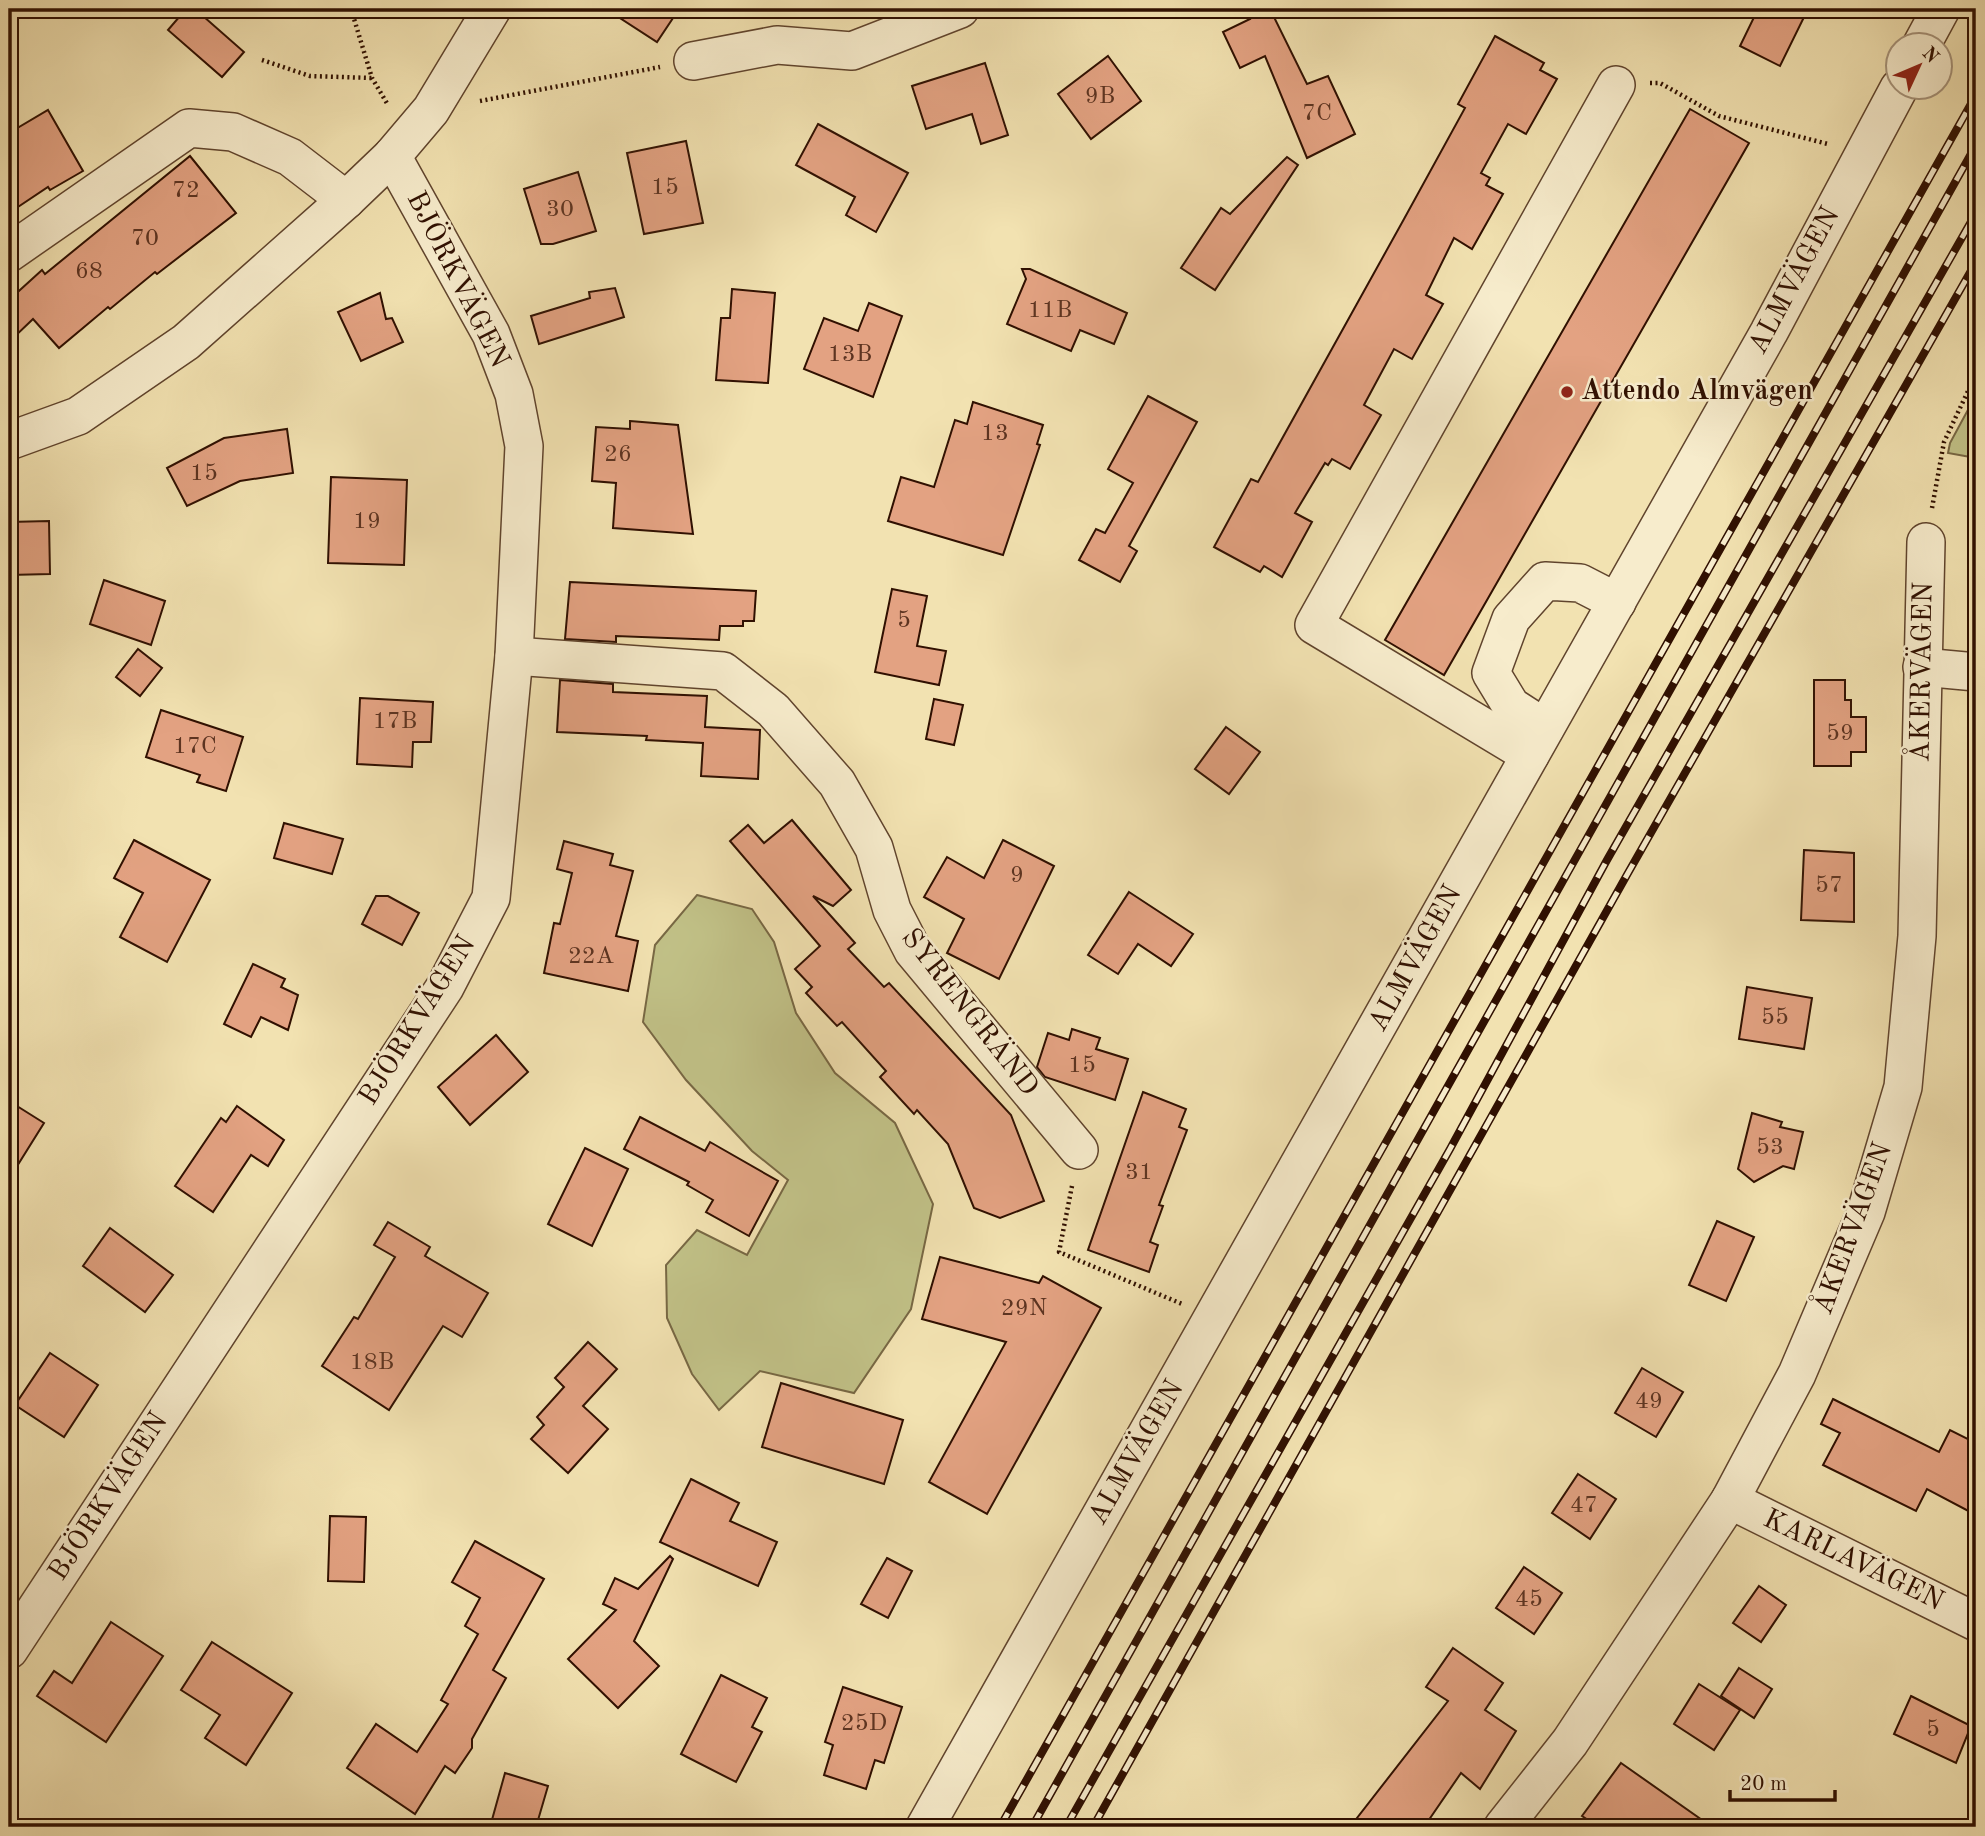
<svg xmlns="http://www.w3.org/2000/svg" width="1985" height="1836" font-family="'Old Standard TT',serif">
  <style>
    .green { fill: #c1c187; stroke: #786844; stroke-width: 2 }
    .building { fill: #e3a282; stroke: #301001; stroke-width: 2 }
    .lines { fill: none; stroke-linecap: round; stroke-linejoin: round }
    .minor-casing { stroke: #60442d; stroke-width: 40 }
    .path { stroke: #301001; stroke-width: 4.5; stroke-dasharray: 2 3.5; stroke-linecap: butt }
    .minor { stroke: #f7eccc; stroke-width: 37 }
    .rail-casing { stroke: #301001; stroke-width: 8 }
    .rail { stroke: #f7eccc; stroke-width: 5; stroke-dasharray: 16; stroke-linecap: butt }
    .poi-dot { fill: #8f2418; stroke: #f7eccc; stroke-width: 2.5 }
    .labels { text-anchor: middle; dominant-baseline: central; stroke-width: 5; stroke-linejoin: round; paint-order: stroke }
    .number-label { font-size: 24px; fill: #5d3421 }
    .street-label { font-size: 28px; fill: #301001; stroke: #f7eccc }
    .poi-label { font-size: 28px; font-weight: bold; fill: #301001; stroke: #f7eccc; text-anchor: start }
  </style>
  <rect width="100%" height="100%" fill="#f2e2b1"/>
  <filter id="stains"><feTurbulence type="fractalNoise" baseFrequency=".00286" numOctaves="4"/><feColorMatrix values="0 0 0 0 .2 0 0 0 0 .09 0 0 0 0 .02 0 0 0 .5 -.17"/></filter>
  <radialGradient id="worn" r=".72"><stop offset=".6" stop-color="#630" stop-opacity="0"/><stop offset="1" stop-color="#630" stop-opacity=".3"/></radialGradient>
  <g class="green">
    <path d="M1976 395V458L1948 453 1950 443Z"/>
    <path d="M697 895 752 909 774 942 796 1013 835 1073 895 1123 933 1204 911 1309 854 1393 760 1371 719 1410 692 1374 667 1318 666 1265 697 1230 747 1255 788 1180 752 1151 686 1080 643 1022 655 945Z"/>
  </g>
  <g class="building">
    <path d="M186 9H195L244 52 222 77 168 30Z"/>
    <path d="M606 9H679L657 42Z"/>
    <path d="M1250 9H1270L1307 84 1328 76 1355 134 1307 158 1265 56 1240 68 1223 32 1250 19 1246 11Z"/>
    <path d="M1758 9H1808L1780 66 1740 46Z"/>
    <path d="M1495 36 1544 63 1540 70 1557 79 1526 134 1508 124 1481 173 1490 178 1486 185 1503 194 1472 249 1454 238 1426 295 1443 304 1412 359 1394 349 1364 405 1381 415 1350 469 1332 459 1328 465 1325 463 1295 513 1312 522 1282 577 1264 566 1260 572 1214 547 1251 479 1258 482 1404 219 1465 108 1458 104Z"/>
    <path d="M1108 56 1141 101 1091 139 1058 94Z"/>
    <path d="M985 63 1008 135 981 144 972 114 926 129 912 86Z"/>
    <path d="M1690 109 1749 143 1444 675 1385 640Z"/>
    <path d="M48 110 83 171 50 190 48 187 9 213V133Z"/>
    <path d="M818 124 908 173 876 232 846 215 855 197 796 165Z"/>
    <path d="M686 141 703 223 644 234 627 153Z"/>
    <path d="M190 156 236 213 157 274 155 272 110 309 108 307 59 348 33 319 9 342V300L42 270 45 274Z"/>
    <path d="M1287 157 1298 165 1215 290 1181 268 1221 208 1230 214Z"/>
    <path d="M578 172 596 231 553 244H541L524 189Z"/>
    <path d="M1022 269H1030L1127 313 1114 344 1080 330 1071 351 1007 324 1026 279Z"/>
    <path d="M615 288 624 317 539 344 531 316 590 298 589 292Z"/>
    <path d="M732 289 775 293 768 383 716 380 721 318H730Z"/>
    <path d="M380 293 386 319 392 318 403 342 361 361 338 312Z"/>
    <path d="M869 303 902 316 873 397 804 369 824 318 858 331Z"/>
    <path d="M1148 396 1197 422 1129 546 1137 551 1120 582 1079 560 1096 529 1105 533 1133 483 1108 469Z"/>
    <path d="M973 402 1043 425 1037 444 1040 445 1003 555 888 521 901 477 934 487 955 420 967 424Z"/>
    <path d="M630 421 678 425 693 534 613 528 616 483 592 481 596 427 630 429Z"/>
    <path d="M287 429 293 473 240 481 187 506 167 468 224 438Z"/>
    <path d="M331 477 407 480 404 565 328 563Z"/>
    <path d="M49 521 50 574 9 575V522Z"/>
    <path d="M104 580 165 601 151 645 90 624Z"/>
    <path d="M570 582 756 591 754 621H743V626H720L719 640 616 636V642L565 639Z"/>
    <path d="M892 589 927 596 917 646 946 651 939 685 875 672Z"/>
    <path d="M138 649 162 668 140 696 116 677Z"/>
    <path d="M560 680 613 684V692L707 696 705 727 760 730 758 779 701 776 703 743 646 740 647 736 557 732Z"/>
    <path d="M1814 680H1845V700H1851V717H1866V752H1851V766H1814Z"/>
    <path d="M360 698 433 702 431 742H413L412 767 357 764Z"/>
    <path d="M934 699 963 705 954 745 926 739Z"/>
    <path d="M161 710 243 737 226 791 197 782 200 775 146 757Z"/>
    <path d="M1226 727 1260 752 1229 794 1195 769Z"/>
    <path d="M792 820 851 890 833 906 813 896 855 943 848 949 884 987 889 983 1011 1115 1044 1201 1000 1218 974 1208 948 1144 917 1110 914 1114 880 1077 886 1071 842 1022 837 1026 806 993 812 987 795 969 820 946 730 841 748 825 764 843Z"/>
    <path d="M284 823 343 839 332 874 274 858Z"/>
    <path d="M134 840 210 880 167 962 120 937 143 893 114 878Z"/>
    <path d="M1003 840 1054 866 999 979 947 953 964 919 924 897 947 857 984 878Z"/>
    <path d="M564 841 613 854 610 865 633 871 616 936 638 941 628 991 544 973 554 923 560 924 572 873 557 869Z"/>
    <path d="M1804 850 1854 853V922L1801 920Z"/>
    <path d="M1129 892 1193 934 1171 966 1138 944 1118 974 1088 955Z"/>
    <path d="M376 896H388L419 913 402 945 362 924Z"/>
    <path d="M253 964 285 979 281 987 298 995 288 1030 261 1017 251 1037 224 1024Z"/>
    <path d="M1747 987 1812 998 1804 1049 1739 1039Z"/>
    <path d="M1072 1029 1100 1038 1096 1049 1128 1059 1115 1100 1045 1077 1037 1067 1048 1033 1069 1040Z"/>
    <path d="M496 1035 528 1072 470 1125 438 1087Z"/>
    <path d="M1143 1092 1186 1109 1179 1127 1187 1130 1159 1205 1163 1206 1150 1242 1158 1245 1149 1272 1088 1250Z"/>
    <path d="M9 1101 44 1123 9 1179Z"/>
    <path d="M237 1106 284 1140 268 1166 251 1155 213 1212 175 1186 221 1118 226 1122Z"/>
    <path d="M1752 1113 1782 1122 1780 1127 1803 1132 1794 1169 1783 1166 1754 1182 1738 1169Z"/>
    <path d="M640 1117 705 1151 710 1142 778 1181 749 1236 706 1212 713 1200 687 1185 689 1182 624 1149Z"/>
    <path d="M585 1148 628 1169 592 1246 548 1224Z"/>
    <path d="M1717 1221 1754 1237 1726 1301 1689 1285Z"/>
    <path d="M388 1222 430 1247 425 1256 488 1293 462 1337 443 1326 389 1410 322 1366 354 1317 358 1319 395 1257 374 1245Z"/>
    <path d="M110 1228 173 1275 145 1312 83 1266Z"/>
    <path d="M940 1257 1039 1283 1043 1276 1101 1308 987 1514 929 1482 1006 1342 922 1319Z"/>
    <path d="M588 1342 617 1369 583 1406 608 1429 568 1473 531 1439 544 1425 537 1417 564 1387 555 1378Z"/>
    <path d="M50 1353 98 1385 64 1437 15 1405Z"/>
    <path d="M1642 1368 1683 1392 1656 1437 1615 1413Z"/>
    <path d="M781 1383 903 1420 884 1484 762 1447Z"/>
    <path d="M1833 1399 1939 1452 1950 1430 1976 1443V1515L1927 1489 1916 1511 1823 1465 1840 1433 1821 1424Z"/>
    <path d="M1578 1474 1616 1499 1590 1539 1552 1513Z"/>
    <path d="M691 1479 739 1503 730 1521 777 1542 758 1586 660 1542Z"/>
    <path d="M330 1516 366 1517 364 1582 328 1581Z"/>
    <path d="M475 1541 544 1579 493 1670 506 1678 472 1739V1748L455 1773 445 1766 415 1814 347 1768 376 1724 417 1752 448 1704 441 1700 478 1634 465 1626 480 1598 452 1582Z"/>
    <path d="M670 1556 673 1559 634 1641 659 1666 618 1708 568 1659 616 1610 603 1604 615 1578 638 1589Z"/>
    <path d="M887 1558 912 1571 888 1618 861 1604Z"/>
    <path d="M1524 1567 1562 1593 1534 1634 1496 1608Z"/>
    <path d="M1759 1586 1786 1605 1761 1642 1733 1623Z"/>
    <path d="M111 1622 163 1656 106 1742 37 1696 54 1671 72 1683Z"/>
    <path d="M212 1642 292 1693 246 1765 205 1738 220 1715 181 1690Z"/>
    <path d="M1453 1648 1503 1683 1485 1710 1516 1731 1480 1789 1461 1773 1424 1827H1350L1448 1701 1426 1687Z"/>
    <path d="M1739 1668 1772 1689 1754 1718 1721 1696Z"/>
    <path d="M721 1675 767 1698 752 1727 762 1732 736 1782 681 1754Z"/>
    <path d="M1699 1684 1740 1710 1714 1750 1674 1724Z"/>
    <path d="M843 1687 902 1707 884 1763 875 1760 866 1789 824 1775 833 1745 825 1742Z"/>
    <path d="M1911 1696 1971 1726 1956 1763 1894 1734Z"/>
    <path d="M1621 1763 1712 1827H1599L1582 1816Z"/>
    <path d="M505 1773 548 1786 536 1827H490Z"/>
  </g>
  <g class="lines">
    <defs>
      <g id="minor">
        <path d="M1921 46 1941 9"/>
        <path d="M693 61 777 45 852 51 960 9"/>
        <path d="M9 253 189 128 233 132 290 157 346 200"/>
        <path d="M9 441 78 416 186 342 346 200 392 156 431 110 492 9"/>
        <path d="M514 656 723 671 773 710 837 783 874 848 892 910 913 951 1079 1150"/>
        <path d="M1922 667 1976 672"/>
        <path d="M1545 728 1511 706 1491 673 1511 619 1545 581 1580 583 1617 602"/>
        <path d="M1530 755 1314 625 1616 85"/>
        <path d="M1730 1500 1976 1622"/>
        <path d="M9 1650 445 987 491 898 514 656 524 446 514 394 491 334 392 156"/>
        <path d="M925 1827 1769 332 1899 88"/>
        <path d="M1503 1827 1570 1742 1730 1500 1797 1374 1866 1212 1903 1087 1917 936 1926 542"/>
      </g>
    </defs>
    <use href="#minor" class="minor-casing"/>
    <g class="path">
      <path d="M351 9 372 78 388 105"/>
      <path d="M262 60 310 76 372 78"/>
      <path d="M1650 83H1660L1719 116 1828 144"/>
      <path d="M480 101 660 67"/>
      <path d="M1932 508 1944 442 1976 374"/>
      <path d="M1072 1186 1059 1252 1182 1304"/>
    </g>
    <use href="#minor" class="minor"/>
    <defs>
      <g id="rail">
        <path d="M1000 1827 1976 95"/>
        <path d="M1032 1827 1976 145"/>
        <path d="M1066 1827 1450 1149 1607 860 1976 213"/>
        <path d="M1093 1827 1628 873 1976 262"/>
      </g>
    </defs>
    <use href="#rail" class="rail-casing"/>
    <use href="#rail" class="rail"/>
  </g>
  <circle class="poi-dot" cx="1567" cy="392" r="7"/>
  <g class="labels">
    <g class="number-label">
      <text x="1100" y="97">9B</text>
      <text x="1317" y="114">7C</text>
      <text x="665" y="188">15</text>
      <text x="186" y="191">72</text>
      <text x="560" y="210">30</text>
      <text x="145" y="239">70</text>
      <text x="89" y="272">68</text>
      <text x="1050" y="311">11B</text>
      <text x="850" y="355">13B</text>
      <text x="995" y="434">13</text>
      <text x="618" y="455">26</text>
      <text x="204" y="474">15</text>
      <text x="367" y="522">19</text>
      <text x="904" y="621">5</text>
      <text x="395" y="722">17B</text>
      <text x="1840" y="734">59</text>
      <text x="195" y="747">17C</text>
      <text x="1017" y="876">9</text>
      <text x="1829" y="886">57</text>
      <text x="591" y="957">22A</text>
      <text x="1775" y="1018">55</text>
      <text x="1082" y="1066">15</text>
      <text x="1770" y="1148">53</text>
      <text x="1139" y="1173">31</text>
      <text x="1024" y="1309">29N</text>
      <text x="372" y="1363">18B</text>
      <text x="1649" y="1402">49</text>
      <text x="1584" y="1506">47</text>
      <text x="1529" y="1600">45</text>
      <text x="864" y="1724">25D</text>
      <text x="1933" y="1730">5</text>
    </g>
    <g class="street-label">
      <text transform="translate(457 280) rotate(63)">BJÖRKVÄGEN</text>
      <text transform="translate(1795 281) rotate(-62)">ALMVÄGEN</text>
      <text transform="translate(1923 672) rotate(-89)">ÅKERVÄGEN</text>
      <text transform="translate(1416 959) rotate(-61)">ALMVÄGEN</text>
      <text transform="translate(969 1013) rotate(52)">SYRENGRÄND</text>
      <text transform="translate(418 1021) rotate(-58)">BJÖRKVÄGEN</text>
      <text transform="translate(1854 1229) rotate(-70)">ÅKERVÄGEN</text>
      <text transform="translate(1137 1453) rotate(-60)">ALMVÄGEN</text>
      <text transform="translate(109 1497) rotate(-57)">BJÖRKVÄGEN</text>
      <text transform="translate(1853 1561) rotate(26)">KARLAVÄGEN</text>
    </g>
    <g class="poi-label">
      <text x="1581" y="392">Attendo Almvägen</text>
    </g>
  </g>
  <rect width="1985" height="1836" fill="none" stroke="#f2e2b1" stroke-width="35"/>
  <rect x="10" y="10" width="1964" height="1815" fill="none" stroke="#301001" stroke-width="3.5"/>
  <rect x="18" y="18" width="1950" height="1801" fill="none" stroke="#301001" stroke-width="2"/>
  <g transform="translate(1919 66) rotate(46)"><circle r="33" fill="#f7eccc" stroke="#a7947b" stroke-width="2"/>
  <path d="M0-5L12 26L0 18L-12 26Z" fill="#8f2418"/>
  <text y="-10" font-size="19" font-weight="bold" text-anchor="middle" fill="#301001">N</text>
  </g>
  <path d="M1730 1790v10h105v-10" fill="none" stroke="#301001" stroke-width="3.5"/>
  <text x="1740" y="1790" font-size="21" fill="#301001" stroke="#f7eccc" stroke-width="5" paint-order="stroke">20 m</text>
  <rect width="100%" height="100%" filter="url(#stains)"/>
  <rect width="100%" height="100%" fill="url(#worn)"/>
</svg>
